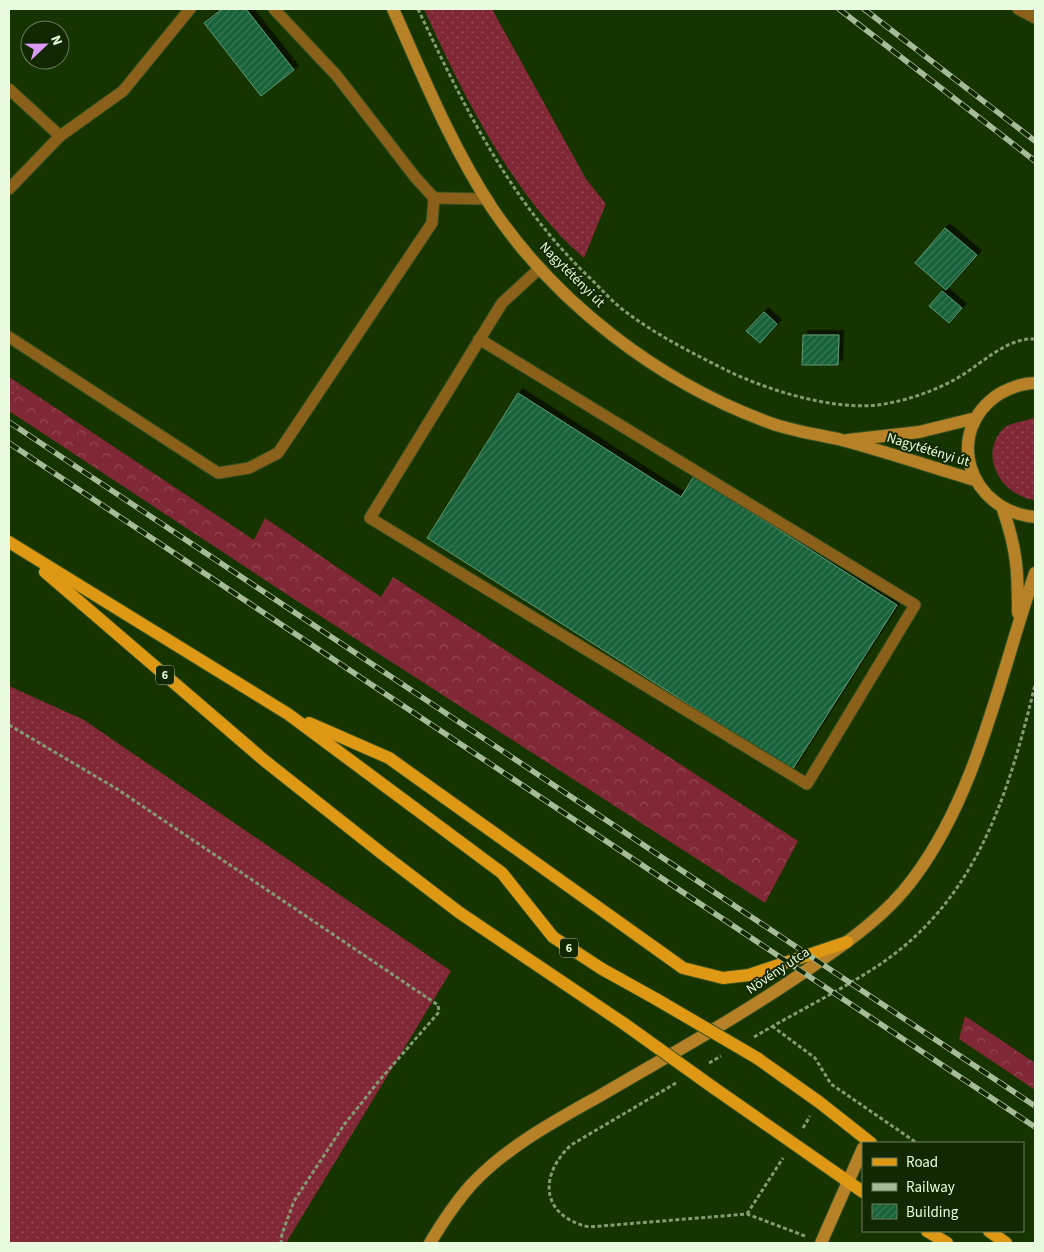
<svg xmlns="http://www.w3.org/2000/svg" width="1044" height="1252" font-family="'Source Sans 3',sans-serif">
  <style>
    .grass { fill: url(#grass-dots) }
    .forest { fill: url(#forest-crowns) }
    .building { fill: url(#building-hatch); stroke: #5d9872; filter: url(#shadow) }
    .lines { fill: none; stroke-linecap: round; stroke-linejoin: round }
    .service-casing { stroke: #34501f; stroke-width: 13 }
    .secondary-casing { stroke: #34501f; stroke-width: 14 }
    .primary-casing { stroke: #34501f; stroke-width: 14 }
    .path { stroke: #839b73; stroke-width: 3; stroke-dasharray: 4 2.5; stroke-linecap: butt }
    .service { stroke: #8b601a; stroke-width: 11 }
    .secondary { stroke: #b78128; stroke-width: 12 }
    .primary { stroke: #de9813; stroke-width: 12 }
    .rail-casing { stroke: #a6bc98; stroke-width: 5.5 }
    .rail { stroke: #122802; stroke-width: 4; stroke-dasharray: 11; stroke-linecap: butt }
    .primary-bridge-casing { stroke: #34501f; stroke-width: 14; stroke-linecap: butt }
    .primary-bridge { stroke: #de9813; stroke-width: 12 }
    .labels { text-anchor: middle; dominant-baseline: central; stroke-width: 4; stroke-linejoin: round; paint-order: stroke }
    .shield { fill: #122802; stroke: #a8bc9d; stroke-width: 1 }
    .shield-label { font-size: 12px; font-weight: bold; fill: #e9fcdf }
    .street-label { font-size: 14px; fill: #e9fcdf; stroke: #122802 }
  </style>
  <defs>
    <pattern id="grass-dots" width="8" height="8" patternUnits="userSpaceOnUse" patternTransform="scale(1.25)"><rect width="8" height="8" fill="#812836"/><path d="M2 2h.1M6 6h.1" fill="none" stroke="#934853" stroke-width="1.8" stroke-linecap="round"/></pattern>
    <pattern id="forest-crowns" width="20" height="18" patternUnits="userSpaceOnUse" patternTransform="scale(1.25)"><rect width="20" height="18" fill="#812836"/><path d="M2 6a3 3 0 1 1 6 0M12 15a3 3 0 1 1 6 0" fill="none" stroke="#934853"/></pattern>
    <pattern id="building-hatch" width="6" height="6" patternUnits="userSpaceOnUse" patternTransform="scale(1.25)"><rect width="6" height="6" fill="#19623a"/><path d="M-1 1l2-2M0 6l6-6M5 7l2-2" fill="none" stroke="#3a7956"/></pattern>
    <filter id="shadow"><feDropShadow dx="4.5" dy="-4.5" stdDeviation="0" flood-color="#0009"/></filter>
  </defs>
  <rect width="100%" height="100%" fill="#163400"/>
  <g class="grass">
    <path d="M424 9H492L586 179 606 204 584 258C515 200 461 91 424 9Z"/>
    <path d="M9 377 21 385 9 402Z"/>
    <path d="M1035 417V500C1001 496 978 455 1003 429 1009 422 1026 422 1035 417Z"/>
    <path d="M9 686 84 720 451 971 286 1243H9Z"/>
  </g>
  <g class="forest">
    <path d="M21 385 254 540 265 518 381 597 393 577 798 841 765 903 297 601 9 411V402Z"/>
    <path d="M965 1016 1035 1063V1090L959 1039Z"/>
  </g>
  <g class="building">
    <path d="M222 9H246L294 70 261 96 204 23Z"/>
    <path d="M945 228 977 255 946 290 915 263Z"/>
    <path d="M942 291 962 308 949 323 929 306Z"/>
    <path d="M764 312 777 324 760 343 746 331Z"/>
    <path d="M803 335H839L838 365H802Z"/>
    <path d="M518 393 681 497 694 476 897 605 792 770 427 538Z"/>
  </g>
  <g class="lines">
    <defs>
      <g id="service">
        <path d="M1018 9 1035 18"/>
        <path d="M9 89 60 136 123 91 190 9"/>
        <path d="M9 189 60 136"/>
        <path d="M434 198 487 199"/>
        <path d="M9 337 218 473 249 468 278 453 432 223 434 198 415 177 337 76 274 9"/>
        <path d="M479 339 915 605 807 784 370 518 502 303 540 268"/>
      </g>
      <g id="secondary">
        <path d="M393 9C423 76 451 146 492 208 556 303 658 381 765 421 790 431 816 434 842 440 887 452 931 467 975 480"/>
        <path d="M1035 383C1023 383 1010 388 999 394 942 432 969 511 1035 517"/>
        <path d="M848 440 919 432 976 418"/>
        <path d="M1003 510C1017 549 1018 572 1018 613"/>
        <path d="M430 1243C442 1223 455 1203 471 1185 507 1146 557 1120 603 1094 675 1052 749 1011 817 963 852 939 888 913 913 879 978 793 1000 674 1035 573"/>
        <path d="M821 1243 863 1148"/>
      </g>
      <g id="primary">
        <path d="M9 542 288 714 502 873 553 937 602 969 656 999"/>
        <path d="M45 572 265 761 380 852 460 913 623 1023"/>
        <path d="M309 723 389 758 683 968 723 978 749 975 847 942"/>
        <path d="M757 1058 819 1102 871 1143"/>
        <path d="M714 1088 863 1192"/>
        <path d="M927 1231 947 1243"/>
        <path d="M989 1231 1006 1243"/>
      </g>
    </defs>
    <use href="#service" class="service-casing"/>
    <use href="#secondary" class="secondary-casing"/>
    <use href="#primary" class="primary-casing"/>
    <g class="path">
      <path d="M418 9C464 107 512 205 592 280 602 290 611 300 622 309 653 333 688 351 724 369 766 390 831 410 878 405 905 401 929 393 952 381 978 368 1005 337 1035 339"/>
      <path d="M9 725 117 789 438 1005 439 1012 378 1082 344 1125 294 1201 282 1234 281 1243"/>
      <path d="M772 1026 815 1058 831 1084 917 1143"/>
      <path d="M754 1037C796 1012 842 990 882 963 978 897 1009 792 1035 685"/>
      <path d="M709 1063 721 1056"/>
      <path d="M676 1083 571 1145C538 1176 541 1216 589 1227L747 1214 805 1236"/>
      <path d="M803 1128 810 1116"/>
      <path d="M747 1214 783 1158"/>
    </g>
    <use href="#service" class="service"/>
    <use href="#secondary" class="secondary"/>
    <use href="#primary" class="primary"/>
    <defs>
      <g id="rail">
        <path d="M839 9 1035 161"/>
        <path d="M864 9 1035 141"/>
        <path d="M9 422 1035 1106"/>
        <path d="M9 443 1035 1127"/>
      </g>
    </defs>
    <use href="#rail" class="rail-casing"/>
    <use href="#rail" class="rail"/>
    <defs>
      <g id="primary-bridge">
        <path d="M656 999 757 1058"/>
        <path d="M623 1023 714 1088"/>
      </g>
    </defs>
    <use href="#primary-bridge" class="primary-bridge-casing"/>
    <use href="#primary-bridge" class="primary-bridge"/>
  </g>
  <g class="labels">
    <g class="shield">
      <rect x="156" y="665.5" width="18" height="19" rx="4"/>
      <rect x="560" y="938.5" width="18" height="19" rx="4"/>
    </g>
    <g class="shield-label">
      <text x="165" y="675">6</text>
      <text x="569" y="948">6</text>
    </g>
    <g class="street-label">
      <text transform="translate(572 275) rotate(45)">Nagytétényi út</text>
      <text transform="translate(928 450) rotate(17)">Nagytétényi út</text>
      <text transform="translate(778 971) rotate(-34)">Növény utca</text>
    </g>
  </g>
  <rect width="1044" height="1252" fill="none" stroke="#e9fcdf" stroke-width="20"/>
  <rect x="862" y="1142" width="162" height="90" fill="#122802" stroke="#687d5a"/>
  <rect x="872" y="1158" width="25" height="8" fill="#de9813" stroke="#687d5a"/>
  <text x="906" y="1167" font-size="15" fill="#e9fcdf">Road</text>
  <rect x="872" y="1183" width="25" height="8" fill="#a6bc98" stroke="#687d5a"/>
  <text x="906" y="1192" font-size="15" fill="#e9fcdf">Railway</text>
  <rect x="872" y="1204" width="25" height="15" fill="url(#building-hatch)" stroke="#687d5a"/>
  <text x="906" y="1217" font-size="15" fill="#e9fcdf">Building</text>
  <g transform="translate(45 45) rotate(68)"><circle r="24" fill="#122802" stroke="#687d5a"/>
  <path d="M0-4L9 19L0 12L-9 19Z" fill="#da9af6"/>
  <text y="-8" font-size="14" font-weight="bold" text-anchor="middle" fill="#e9fcdf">N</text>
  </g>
</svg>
